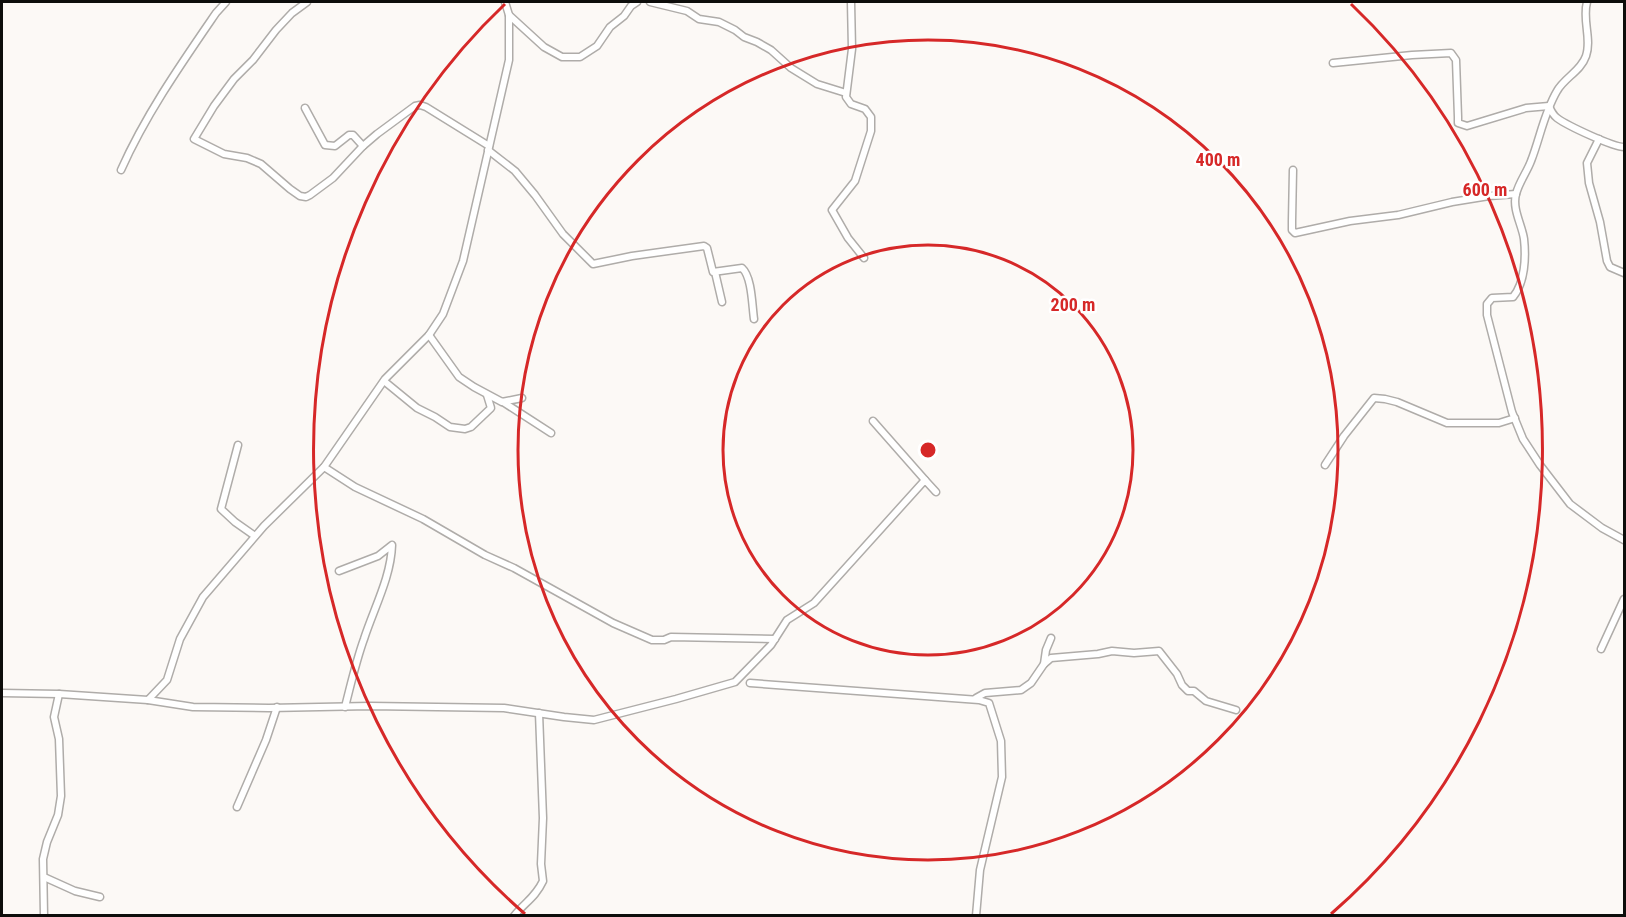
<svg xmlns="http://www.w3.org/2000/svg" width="1626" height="917" font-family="'Roboto Condensed',sans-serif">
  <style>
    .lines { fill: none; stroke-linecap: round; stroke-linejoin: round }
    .street-casing { stroke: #afaca9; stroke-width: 9 }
    .street { stroke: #fff; stroke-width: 6 }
    .ring { fill: none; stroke: #d62828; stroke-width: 3 }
    .centre { fill: #d62828; stroke: #fff; stroke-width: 3 }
    .ring-label { font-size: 18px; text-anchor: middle; font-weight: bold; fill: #d62828; stroke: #fff; stroke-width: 5; stroke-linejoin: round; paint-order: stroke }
  </style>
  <rect width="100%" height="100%" fill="#fcf9f6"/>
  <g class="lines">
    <defs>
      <g id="street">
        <path d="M307 2 292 13 276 30 253 60 234 79 214 106 194 139 224 154 247 158 261 164 290 189 300 196 306 197 310 195 333 178 363 146 377 134 415 106 420 105 426 107 489 146"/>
        <path d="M650 2 687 11 699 19 719 22 735 30 744 37 757 42 771 50 791 68 817 84 846 93"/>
        <path d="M851 2 852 49 846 97 851 104 865 109 871 117V131L855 181 832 210 848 238 864 258"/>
        <path d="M1587 2C1582 20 1592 39 1586 56 1581 71 1564 78 1557 91 1544 113 1540 138 1531 161 1527 172 1519 182 1516 194 1512 209 1522 225 1524 239 1526 257 1525 283 1513 297L1492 298 1487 304V315L1512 412 1523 439 1540 465 1570 504 1602 528 1624 540"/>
        <path d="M509 15 544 47 562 57H580L597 46 610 27 624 16 631 6 637 2"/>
        <path d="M1333 63 1412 55 1451 53 1456 60 1458 117V123L1467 126 1526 108 1549 106C1551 111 1553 115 1557 118 1568 126 1613 147 1624 147"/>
        <path d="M305 108 325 145 335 146 349 135H353L363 146"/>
        <path d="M1599 139 1587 163 1589 183 1600 222 1607 261 1610 267 1624 273"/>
        <path d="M488 150 515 171 535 195 563 234 593 264 632 256 704 246 707 248 713 272 742 268C752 277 752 305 754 319"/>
        <path d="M121 170C146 114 181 64 216 13L226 2"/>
        <path d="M1293 170 1292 221V230L1295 233 1350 221 1398 215 1452 202 1489 196 1516 194"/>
        <path d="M715 272 722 302"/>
        <path d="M429 335 459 377 474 387 502 402 522 398"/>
        <path d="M384 381 417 408 435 417 450 427 465 429 471 427 491 408 487 395"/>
        <path d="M503 402 551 433"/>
        <path d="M873 421 925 480"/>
        <path d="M238 445 221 509 235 522 255 536"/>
        <path d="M1325 465 1344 436 1374 398 1385 399 1397 402 1447 423H1499L1515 418"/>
        <path d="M324 467 355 487 423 519 485 555 514 568 613 623 652 640H664L671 637 775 639"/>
        <path d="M339 571 378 556 392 545C391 577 374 608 364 639 356 661 351 684 345 707"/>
        <path d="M1601 649 1624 599"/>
        <path d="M1044 664 1051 658 1098 654 1112 651 1134 653 1159 651 1177 674 1182 685 1188 691H1194L1206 701 1236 710"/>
        <path d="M750 683 979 700 989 703 1001 741 1002 777 980 870 976 916"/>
        <path d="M2 693 59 694 148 700 167 680 180 639 203 597 264 526 324 467 385 379 429 335 443 314 463 261 509 60V15L505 2"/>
        <path d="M976 698 985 693 1021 690 1031 683 1044 664 1046 650 1051 638"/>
        <path d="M148 700 193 707 269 708 370 706 504 708 564 717 594 720 676 699 735 682 771 645 787 620 814 603 925 480 936 492"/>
        <path d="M237 807 266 740 277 707"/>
        <path d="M44 877 75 891 100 897"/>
        <path d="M44 916 43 859 47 842 58 815 61 796 59 739 54 717 59 694"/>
        <path d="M514 916C525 902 535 898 543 881L541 864 543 818 539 713"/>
      </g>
    </defs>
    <use href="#street" class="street-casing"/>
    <use href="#street" class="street"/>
  </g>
  <g class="ring">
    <circle cx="928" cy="450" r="205"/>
    <circle cx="928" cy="450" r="410"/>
    <path d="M525 914A615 615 0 0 1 505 4M1351 4A615 615 0 0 1 1331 914"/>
  </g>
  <circle cx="928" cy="450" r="9" class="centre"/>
  <g class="ring-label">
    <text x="1218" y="166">400 m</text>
    <text x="1485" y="196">600 m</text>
    <text x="1073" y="311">200 m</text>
  </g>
  <rect width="1626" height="917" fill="none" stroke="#0d0d0b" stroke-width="6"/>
</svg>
